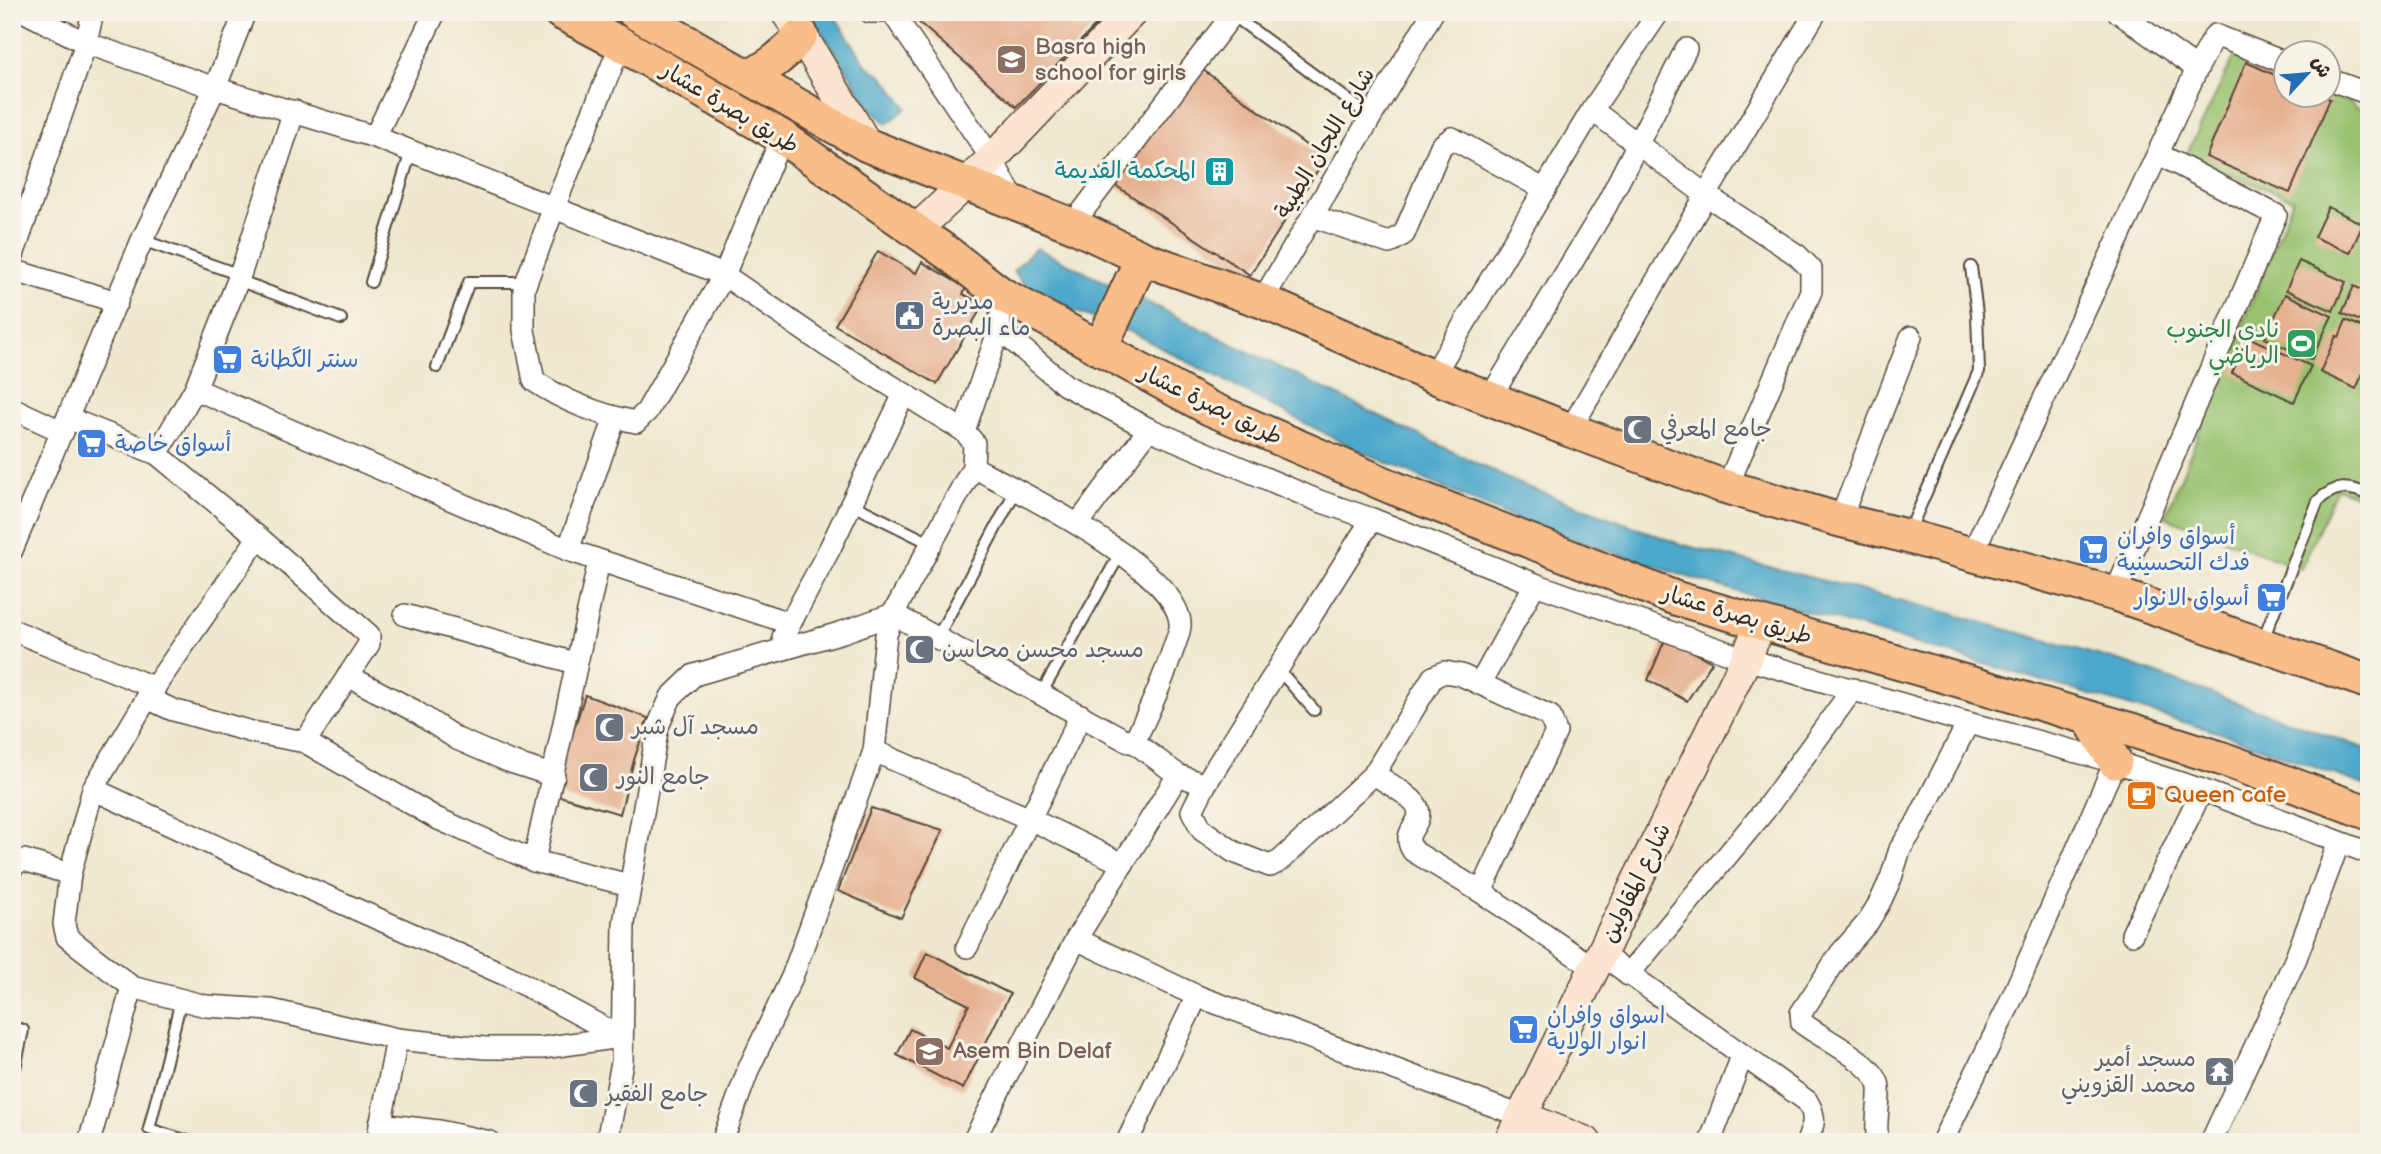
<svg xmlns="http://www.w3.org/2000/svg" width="2381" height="1154" font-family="'Balsamiq Sans','Playpen Sans Arabic',sans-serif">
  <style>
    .green { fill: #98c26f; stroke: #6a7646; stroke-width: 2 }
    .water { fill: #4da9cb; stroke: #446a74; stroke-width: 2 }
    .building { fill: #e6b190 }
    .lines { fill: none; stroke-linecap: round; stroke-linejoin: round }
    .lane-casing { stroke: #564639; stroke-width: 14 }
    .street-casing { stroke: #564639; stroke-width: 24 }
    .secondary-casing { stroke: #564639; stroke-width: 33 }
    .primary-casing { stroke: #564639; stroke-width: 37 }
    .lane { stroke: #fff; stroke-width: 10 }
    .street { stroke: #fff; stroke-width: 21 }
    .secondary { stroke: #fce5d0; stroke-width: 30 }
    .primary { stroke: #f8bd89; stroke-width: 33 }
    .labels { text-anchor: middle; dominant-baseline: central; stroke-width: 6; stroke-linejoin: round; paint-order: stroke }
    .education-label { font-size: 23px; fill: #785e54; stroke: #f7f3e8; text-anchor: start }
    .street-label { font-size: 23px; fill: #3b2a1e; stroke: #f7f3e8 }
    .culture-label { font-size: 23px; fill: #0d838f; stroke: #f7f3e8; text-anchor: end }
    .service-label { font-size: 23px; fill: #4e5e75; stroke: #f7f3e8; text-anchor: start }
    .leisure-label { font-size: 23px; fill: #27864d; stroke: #f7f3e8; text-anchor: end }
    .shop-label { font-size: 23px; fill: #366cbe; stroke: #f7f3e8; text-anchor: start }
    .worship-label { font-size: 23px; fill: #5b616d; stroke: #f7f3e8; text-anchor: start }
    .food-label { font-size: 23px; fill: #c56008; stroke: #f7f3e8; text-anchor: start }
  </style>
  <rect width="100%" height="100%" fill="#f7f3e8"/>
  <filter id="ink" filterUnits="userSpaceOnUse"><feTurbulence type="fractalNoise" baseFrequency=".0143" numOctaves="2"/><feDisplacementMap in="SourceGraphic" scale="14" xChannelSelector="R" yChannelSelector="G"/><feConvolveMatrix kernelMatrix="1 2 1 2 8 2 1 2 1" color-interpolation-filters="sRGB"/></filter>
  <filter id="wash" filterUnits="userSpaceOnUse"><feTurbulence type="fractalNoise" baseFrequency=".00686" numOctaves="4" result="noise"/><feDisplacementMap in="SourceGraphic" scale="28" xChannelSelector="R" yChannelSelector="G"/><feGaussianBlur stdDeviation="1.57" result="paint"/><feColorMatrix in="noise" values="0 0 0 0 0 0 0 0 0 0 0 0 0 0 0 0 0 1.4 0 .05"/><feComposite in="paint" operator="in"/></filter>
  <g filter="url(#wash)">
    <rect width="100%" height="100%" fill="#efe8cf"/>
    <path class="green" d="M2237 51 2286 73V94H2328L2329 91 2369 114V500L2337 488 2301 569 2165 517 2293 199 2185 158Z"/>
    <g class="water">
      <path d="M808 12H832L867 66 883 76 907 108 887 124 863 100 851 76Z"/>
      <path d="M1036 248 1517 483 1680 544 1949 613 2129 664 2369 750V787L2224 734 1688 577 1526 524 1351 447 1133 333 1034 296 1013 271Z"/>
    </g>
    <g id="blocks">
      <g class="building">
        <path d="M907 12H1109L1016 107Z"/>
        <path d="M2246 62 2286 80V94H2320L2330 99 2290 193 2206 157Z"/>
        <path d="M1199 67 1325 159 1250 275 1112 183Z"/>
        <path d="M2328 207 2363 224 2350 253 2314 237Z"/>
        <path d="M878 251 916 273 922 262 966 288 963 294 983 305 937 384 835 325Z"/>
        <path d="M2299 261 2346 282 2333 311 2286 290Z"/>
        <path d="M2354 286 2369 293V325L2342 313Z"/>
        <path d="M2285 294 2332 316 2311 360 2265 338Z"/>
        <path d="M2346 320 2369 330V359L2356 389 2320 372 2336 336 2339 337Z"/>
        <path d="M2248 337 2311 366 2294 402 2232 373Z"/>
        <path d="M1666 637 1712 662 1687 701 1648 680Z"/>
        <path d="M585 695 648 718 634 760 620 814 553 794Z"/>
        <path d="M871 808 943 830 901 918 838 891Z"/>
        <path d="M927 952 1010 994 963 1089 897 1055 910 1029 947 1048 969 1005 915 978Z"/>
      </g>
    </g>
  </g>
  <g filter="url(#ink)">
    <use href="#blocks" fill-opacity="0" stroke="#564639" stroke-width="2"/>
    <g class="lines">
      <defs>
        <g id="lane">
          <path d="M1230 13 1371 117"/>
          <path d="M142 240 240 275"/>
          <path d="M238 280 341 319"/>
          <path d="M371 282 411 151"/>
          <path d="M437 367 469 282H526"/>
          <path d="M851 504 932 544"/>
          <path d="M1908 534 1979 371 1977 314 1971 267"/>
          <path d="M937 638 1016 490"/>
          <path d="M2262 642 2318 501C2335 484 2349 486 2369 495"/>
          <path d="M1278 669 1314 710"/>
          <path d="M1041 694 1120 554"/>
          <path d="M181 1000 149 1129 191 1142"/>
          <path d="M12 1027 23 1030 15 1068"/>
        </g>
        <g id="street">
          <path d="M25 12 86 43 215 88 375 137 724 275 827 346 964 431 974 443 973 467 893 614 886 635 874 751 792 977 749 1068 722 1142"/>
          <path d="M870 12H878"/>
          <path d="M892 12 992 159 1016 204"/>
          <path d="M2118 12 2197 69"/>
          <path d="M621 44 554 207 524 288V330L534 381C564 401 600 415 636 422L647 411 724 275 782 137"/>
          <path d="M2328 79 2369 94"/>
          <path d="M1592 110 1706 195 1797 255 1811 269V291L1727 487"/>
          <path d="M375 137 435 12"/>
          <path d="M1312 216 1389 243 1404 234 1441 146 1452 138 1545 190"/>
          <path d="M1072 225 1232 15"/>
          <path d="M12 258 86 43 93 12"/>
          <path d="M12 270 117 302"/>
          <path d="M1262 301 1433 12"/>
          <path d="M999 329 1065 385 1149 429 1319 501 1372 519 1535 584 1746 659 1968 723 2115 762 2202 790 2369 853"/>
          <path d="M1433 376 1592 110 1659 12"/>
          <path d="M195 389 568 550 789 623"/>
          <path d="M1490 398 1606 206 1686 49"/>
          <path d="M12 408 63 432"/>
          <path d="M68 418 157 454 263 541 369 635V644L305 742"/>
          <path d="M1570 430 1706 195 1816 12"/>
          <path d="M964 431 999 329 1000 317"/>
          <path d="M157 454 195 389 240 275 294 111"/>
          <path d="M973 467C1020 492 1176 568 1180 623 1181 629 1177 638 1175 644 1164 678 1150 710 1134 742"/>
          <path d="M1840 520 1911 337"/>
          <path d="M1078 524 1149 429"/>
          <path d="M258 538 147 698 93 789 70 874 64 924 67 937 132 987 206 1006 271 1010 397 1039 485 1048H542L621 1037"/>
          <path d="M12 550 142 240 215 88 245 12"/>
          <path d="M568 550 615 418"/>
          <path d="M1972 554 2197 69 2215 35 2286 63"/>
          <path d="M2115 594 2276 215 2158 154"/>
          <path d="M405 615 575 663"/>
          <path d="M12 630 155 688"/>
          <path d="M783 637 830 548 904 394"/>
          <path d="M348 676 413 710 457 739 508 761 554 776"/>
          <path d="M1480 684 1535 584"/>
          <path d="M147 698 173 710 252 732 305 742 436 818 534 861 629 885"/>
          <path d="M874 751 1030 819 1123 864"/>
          <path d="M1374 774C1384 781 1416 798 1418 809 1423 826 1400 831 1413 851L1481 892 1594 968"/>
          <path d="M1205 785 1192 811 1202 830 1234 852 1270 866 1280 861 1374 774 1433 677 1445 672 1461 675 1550 716 1556 732 1481 892"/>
          <path d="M93 789 269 871 508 976 621 1037"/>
          <path d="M534 861 599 561"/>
          <path d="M12 868 19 861 24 860 70 874"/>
          <path d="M2132 934 2202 790"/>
          <path d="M1076 939 1197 996 1521 1116"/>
          <path d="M967 947 1081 715"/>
          <path d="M1601 954 1807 1101C1817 1118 1814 1124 1807 1142"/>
          <path d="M1628 975 1765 810 1853 689"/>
          <path d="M380 1124 439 1131 490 1142"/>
          <path d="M90 1139 132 987"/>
          <path d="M377 1142 397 1039"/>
          <path d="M607 1142 622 1062 624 923 658 726 671 697 694 675 843 632 893 614 1129 742H1134L1178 775 1205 785 1372 519"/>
          <path d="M973 1142 1076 939 1178 775"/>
          <path d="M1127 1142 1197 996"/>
          <path d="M1710 1142 1742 1056"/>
          <path d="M1878 1142C1874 1123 1880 1106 1879 1088 1878 1064 1821 1038 1802 1023L1801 1013 1840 954 1868 922 1880 902 1891 878 1900 849 1915 826 1968 723"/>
          <path d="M1942 1142 2008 1007 2115 762"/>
          <path d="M2211 1142 2296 958 2339 842"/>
        </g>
        <g id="secondary">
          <path d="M786 12 801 34 867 145"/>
          <path d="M915 231 992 159 1132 12"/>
          <path d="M1521 1116 1586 1142"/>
          <path d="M1509 1142 1746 659 1761 622"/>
        </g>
        <g id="primary">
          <path d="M560 12 621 44 782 137 949 254 1001 294 1209 408 1394 488 1675 598 2128 729 2220 758 2369 813"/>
          <path d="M634 12 867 145 1072 225 1142 258 1262 301 1433 376 1570 430 1720 485 1840 520 1906 536 2115 594 2369 682"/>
          <path d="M749 77C770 66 788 53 801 34"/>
          <path d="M1100 349 1142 258"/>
          <path d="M2089 718 2115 762"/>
        </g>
      </defs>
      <use href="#lane" class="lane-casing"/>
      <use href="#street" class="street-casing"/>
      <use href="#secondary" class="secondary-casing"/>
      <use href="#primary" class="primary-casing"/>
      <use href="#lane" class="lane"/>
      <use href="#street" class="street"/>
      <use href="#secondary" class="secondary"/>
      <use href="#primary" class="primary"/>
    </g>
  </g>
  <defs>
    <symbol id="school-square" viewBox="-11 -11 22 22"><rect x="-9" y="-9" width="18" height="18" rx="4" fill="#8d6e63" stroke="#f7f3e8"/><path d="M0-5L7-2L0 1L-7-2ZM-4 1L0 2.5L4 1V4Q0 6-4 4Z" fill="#fff"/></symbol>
    <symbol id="building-square" viewBox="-11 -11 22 22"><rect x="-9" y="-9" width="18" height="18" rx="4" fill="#0f9aa8" stroke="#f7f3e8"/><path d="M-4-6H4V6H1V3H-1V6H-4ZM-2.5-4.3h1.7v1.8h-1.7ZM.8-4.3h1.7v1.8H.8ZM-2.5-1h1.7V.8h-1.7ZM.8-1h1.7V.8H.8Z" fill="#fff"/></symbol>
    <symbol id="civic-square" viewBox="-11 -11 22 22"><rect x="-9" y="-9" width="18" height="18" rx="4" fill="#5c6f8a" stroke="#f7f3e8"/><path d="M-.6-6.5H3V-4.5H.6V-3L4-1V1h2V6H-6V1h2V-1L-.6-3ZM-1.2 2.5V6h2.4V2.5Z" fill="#fff"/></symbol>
    <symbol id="stadium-square" viewBox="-11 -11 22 22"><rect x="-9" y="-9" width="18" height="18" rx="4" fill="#2e9e5b" stroke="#f7f3e8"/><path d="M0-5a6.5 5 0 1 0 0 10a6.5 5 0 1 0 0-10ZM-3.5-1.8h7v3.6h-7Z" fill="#fff"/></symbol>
    <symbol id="supermarket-square" viewBox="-11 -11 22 22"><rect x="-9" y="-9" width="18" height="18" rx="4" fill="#3f7fe0" stroke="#f7f3e8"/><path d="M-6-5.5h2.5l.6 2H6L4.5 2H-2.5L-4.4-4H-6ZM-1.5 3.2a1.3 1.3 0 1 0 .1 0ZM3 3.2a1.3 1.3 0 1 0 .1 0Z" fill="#fff"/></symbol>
    <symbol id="mosque-square" viewBox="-11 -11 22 22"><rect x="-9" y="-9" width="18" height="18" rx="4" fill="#6b7280" stroke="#f7f3e8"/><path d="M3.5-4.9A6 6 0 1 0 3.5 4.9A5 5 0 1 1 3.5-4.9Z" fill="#fff"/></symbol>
    <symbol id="cafe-square" viewBox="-11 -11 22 22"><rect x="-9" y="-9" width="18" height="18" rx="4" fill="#e8710a" stroke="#f7f3e8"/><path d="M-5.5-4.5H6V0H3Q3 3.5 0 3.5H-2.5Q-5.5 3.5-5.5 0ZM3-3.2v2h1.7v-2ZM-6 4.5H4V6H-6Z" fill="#fff"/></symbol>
    <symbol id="temple-square" viewBox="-11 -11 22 22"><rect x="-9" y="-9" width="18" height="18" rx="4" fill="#6b7280" stroke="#f7f3e8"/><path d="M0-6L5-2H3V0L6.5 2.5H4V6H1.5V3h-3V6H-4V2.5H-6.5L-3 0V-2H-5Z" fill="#fff"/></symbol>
  </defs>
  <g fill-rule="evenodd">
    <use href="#school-square" x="994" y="42" width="35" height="35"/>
    <use href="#building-square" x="1202" y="154" width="35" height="35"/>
    <use href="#civic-square" x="892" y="298" width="35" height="35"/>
    <use href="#stadium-square" x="2284" y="326" width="35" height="35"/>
    <use href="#supermarket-square" x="210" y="342" width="35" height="35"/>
    <use href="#mosque-square" x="1620" y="412" width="35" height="35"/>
    <use href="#supermarket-square" x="74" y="426" width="35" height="35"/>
    <use href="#supermarket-square" x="2076" y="532" width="35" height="35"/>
    <use href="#supermarket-square" x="2254" y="580" width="35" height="35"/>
    <use href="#mosque-square" x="902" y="632" width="35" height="35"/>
    <use href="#mosque-square" x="592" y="710" width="35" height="35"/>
    <use href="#mosque-square" x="576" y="760" width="35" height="35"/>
    <use href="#cafe-square" x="2124" y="778" width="35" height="35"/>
    <use href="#supermarket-square" x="1506" y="1012" width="35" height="35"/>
    <use href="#school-square" x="912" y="1034" width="35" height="35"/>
    <use href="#temple-square" x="2202" y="1054" width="35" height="35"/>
    <use href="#mosque-square" x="566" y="1076" width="35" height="35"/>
  </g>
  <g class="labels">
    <g class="education-label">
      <text x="1035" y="47">Basra high<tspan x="1035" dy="26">school for girls</tspan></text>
      <text x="953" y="1051">Asem Bin Delaf</text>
    </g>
    <g class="street-label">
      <text transform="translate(730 108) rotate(31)">طريق بصرة عشار</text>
      <text transform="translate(1325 143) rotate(-59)">شارع اللجان الطبية</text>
      <text transform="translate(1211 405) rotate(26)">طريق بصرة عشار</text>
      <text transform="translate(1737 615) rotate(17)">طريق بصرة عشار</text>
      <text transform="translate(1636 883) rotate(-64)">شارع المقاولين</text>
    </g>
    <g class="culture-label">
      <text x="1196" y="171">المحكمة القديمة</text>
    </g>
    <g class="service-label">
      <text x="932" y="302">مديرية<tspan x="932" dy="26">ماء البصرة</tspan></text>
    </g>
    <g class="leisure-label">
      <text x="2279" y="330">نادي الجنوب<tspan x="2279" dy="26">الرياضي</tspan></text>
    </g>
    <g class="shop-label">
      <text x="251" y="360">سنتر الگطانة</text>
      <text x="115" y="444">أسواق خاصة</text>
      <text x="2117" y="537">أسواق وافران<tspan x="2117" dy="26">فدك التحسينية</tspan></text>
      <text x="2249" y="598" text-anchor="end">أسواق الانوار</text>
      <text x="1547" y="1016">اسواق وافران<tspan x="1547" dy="26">انوار الولاية</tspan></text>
    </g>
    <g class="worship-label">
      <text x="1660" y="429">جامع المعرفي</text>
      <text x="942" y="650">مسجد محسن محاسن</text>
      <text x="632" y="727">مسجد آل شبر</text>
      <text x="617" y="777">جامع النور</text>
      <text x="2196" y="1059" text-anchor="end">مسجد أمير<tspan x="2196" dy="26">محمد القزويني</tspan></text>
      <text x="606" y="1094">جامع الفقير</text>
    </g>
    <g class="food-label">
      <text x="2164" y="795">Queen cafe</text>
    </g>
  </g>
  <rect width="2381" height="1154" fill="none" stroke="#f7f3e8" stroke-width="42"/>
  <g transform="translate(2307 74) rotate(64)"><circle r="33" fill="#f7f3e8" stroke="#aca397" stroke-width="2"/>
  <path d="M0-5L12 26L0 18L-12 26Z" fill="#1f6fb2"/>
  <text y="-10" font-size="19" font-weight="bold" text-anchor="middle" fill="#3b2a1e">ش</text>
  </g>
</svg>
